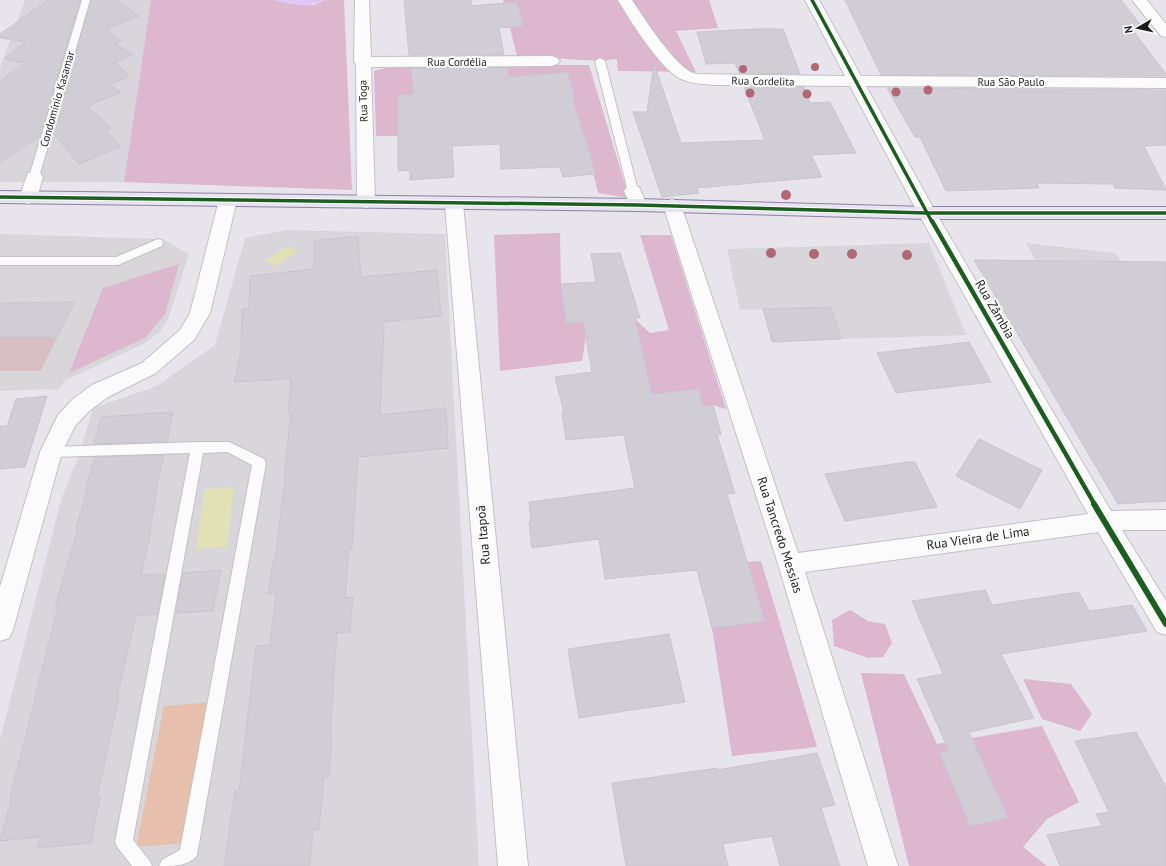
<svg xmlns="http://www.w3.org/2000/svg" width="1166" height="866" font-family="'PT Sans',sans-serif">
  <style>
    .residential { fill: #d8d6db }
    .religious { fill: #d8d6d9 }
    .forest { fill: #dcb7cd }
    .sand { fill: #e1c7f6 }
    .cemetery { fill: #d7bfc4 }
    .pitch { fill: #e6c0ac }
    .parking { fill: #d8d6da }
    .water { fill: #e2e1b5 }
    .building { fill: #d0ced4; stroke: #c9c5cf }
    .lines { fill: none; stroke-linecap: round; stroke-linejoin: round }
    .service-casing { stroke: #c2c0c4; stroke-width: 2 }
    .minor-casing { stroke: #c2c0c4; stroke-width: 2 }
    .primary-casing { stroke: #8f81a2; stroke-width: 2 }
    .service { fill: #fcfbfc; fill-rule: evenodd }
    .minor { fill: #fcfbfc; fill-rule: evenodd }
    .primary { fill: #e8e3f0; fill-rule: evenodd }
    .cycleway-far2-casing { stroke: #fff; stroke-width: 5.5 }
    .cycleway-far1-casing { stroke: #fff; stroke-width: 7 }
    .cycleway-casing { stroke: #fff; stroke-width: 8 }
    .cycleway-far2 { stroke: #1b5e20; stroke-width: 3.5 }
    .cycleway-far1 { stroke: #1b5e20; stroke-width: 4.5 }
    .cycleway { stroke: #1b5e20; stroke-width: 6 }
    .tree { fill: #b06876 }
    .labels { text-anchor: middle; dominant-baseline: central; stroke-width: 4; stroke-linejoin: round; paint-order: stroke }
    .far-street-label { font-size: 11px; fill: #1c1c1c; stroke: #fff }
    .street-label { font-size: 13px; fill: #1c1c1c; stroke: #fff }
  </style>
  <rect width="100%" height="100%" fill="#e8e4ec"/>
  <g class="residential">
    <path d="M25 0H151L124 182H0V68Z"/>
    <path d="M288 230 445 234 479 866H0V740L61 500 80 452 93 408 157 386 215 345 245 238Z"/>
  </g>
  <path class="religious" d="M0 234 162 239 189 254 168 319 160 332 143 344 66 380 58 390 46 389 0 391Z"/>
  <g class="forest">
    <path d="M151 0H275L292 4 314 5 325 0H344L352 190 124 182Z"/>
    <path d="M503 0H709L718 28 676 31 696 72 618 71 617 59 600 61 517 56Z"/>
    <path d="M475 65H589L629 198 598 193 584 134 376 136 374 71 394 66Z"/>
    <path d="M560 233 561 284 566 323 634 318 650 333 669 330 640 235H671L726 409 713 405 703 406 699 390 650 411 586 336 582 361 500 371 494 235Z"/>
    <path d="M179 264 165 314 145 338 69 373 103 288Z"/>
    <path d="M761 561 817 747 732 756 712 628 765 621 747 562Z"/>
    <path d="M850 610 868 621 885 624 892 643 883 657 868 658 834 646 832 620Z"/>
    <path d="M861 673 904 674 937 744 1042 726 1079 802 1047 819 1023 847 1047 866H909Z"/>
    <path d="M1023 679 1071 684 1092 714 1080 731 1042 719Z"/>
  </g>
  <path class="sand" d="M275 0H325C308 8 294 5 276 1Z"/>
  <path class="cemetery" d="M0 337H57L41 371H0Z"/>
  <path class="pitch" d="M211 702 187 843 136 847 164 706Z"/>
  <g class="parking">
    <path d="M929 243 966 335 841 339 831 307 740 310 727 249Z"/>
    <path d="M1026 243 1115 253 1121 261H1036Z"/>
  </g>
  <g class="water">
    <path d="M289 246 298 252 274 266 265 260Z"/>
    <path d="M234 487 227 547 196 549 205 489Z"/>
  </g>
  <g class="building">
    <path d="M48 0H80L40 136 0 163V81L25 63 4 59 25 42 0 38V34Z"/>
    <path d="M91 0H116L139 16 106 29 121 41 115 43 132 55 115 62 129 76 110 85 121 92 88 106 111 128 106 130 121 147 79 164 53 133Z"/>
    <path d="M404 0H471L472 6 517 2 523 26 499 28 504 55H409Z"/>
    <path d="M845 0H1121L1143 28H1131L1166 74V76L881 75Z"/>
    <path d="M755 29H783L800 74 739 73 735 63 706 64 697 32Z"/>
    <path d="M654 64 681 143 765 140 744 87H804L810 103 830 102 856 153 811 155 822 177 697 188 699 193 662 197 633 112H647Z"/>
    <path d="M411 68H507L509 77 568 72 575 99 573 100 596 174 563 177 560 167 501 169 500 144 452 146 454 177 410 180V170L398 171V95L413 94Z"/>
    <path d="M887 88 1166 90V145L1144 146 1166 190 1115 188 1113 184 1037 183 1039 188 946 191 920 137H915Z"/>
    <path d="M358 236 361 277 437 270 441 316 384 322 380 415 446 408 448 448 358 457 352 549H349L345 598 353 597 350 632 337 633 333 684H334L330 734H332L329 777H324L319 829 313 830 310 866H224L235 791H239L256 646 270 645 276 594H268L273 561H275L285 477H284L291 413 288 414 291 379 234 382 241 351 242 309 249 308 250 276 314 269V241Z"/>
    <path d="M620 253 640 318H635L652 394 699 389 703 406 713 405 721 434 717 435 735 493 727 494 765 621 712 628 697 570 605 579 599 539 532 548 529 522H531L529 502 635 488 624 435 566 440 562 413H564L555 377 592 372 583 321 566 323 561 284 596 282 591 254Z"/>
    <path d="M974 260 1166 262V501L1118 504Z"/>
    <path d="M75 302 57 337H0V303Z"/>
    <path d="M831 307 841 339 772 342 763 309Z"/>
    <path d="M969 342 991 382 896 393 877 353Z"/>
    <path d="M47 396 25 467 0 469V426H7L16 399Z"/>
    <path d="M173 412 167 442 94 444 101 417Z"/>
    <path d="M979 439 1042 470 1020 509 956 476Z"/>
    <path d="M164 455 155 494H157L149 531H151L141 575 165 574 157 614 136 616 117 697H119L97 797 100 796 91 843 37 848 40 837 0 841 12 796H10L36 696 35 697 58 606 55 607 78 528H76L87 491H85L95 457Z"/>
    <path d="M907 462H915L937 507 845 521 825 474Z"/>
    <path d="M221 570 213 611 176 613 183 573Z"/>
    <path d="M985 590 992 605 1079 592 1089 611 1132 605 1147 631 1001 654 1034 718 969 732 1008 818 970 826 939 752 949 751 917 679 943 674 912 601Z"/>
    <path d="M669 634 685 702 579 718 568 649Z"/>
    <path d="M1136 732 1166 787V866H1060L1047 835 1102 826 1096 814 1109 812 1075 741Z"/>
    <path d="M817 753 835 805 821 808 840 866H780L772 836 723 844 728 866H626L612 783 717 768V770Z"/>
  </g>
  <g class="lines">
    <defs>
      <g id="service">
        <path d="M82 0H90L39 177 34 180 30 179 29 177Z"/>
        <path d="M600 58 605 61 638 191 637 193 633 194 628 191 595 61Z"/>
        <path d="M158 239 162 240 163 243 162 246 118 265H0V257H116Z"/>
        <path d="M198 442H229L264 459 266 463 197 855C190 866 173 866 159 866L162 860 180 850 252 465 227 452 203 453 133 840 149 860 152 866H132L118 848 115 842 190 453 51 457 46 456 44 452 46 448 51 447Z"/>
      </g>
      <g id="minor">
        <path d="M355 0H369L371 57 552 56 557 58 560 61 557 64 552 66 371 67 375 202 372 206 366 208 360 206 357 202 356 64 354 62Z"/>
        <path d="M618 0H632C643 17 677 70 696 74L845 76 805 0H819L861 76 1166 78V88L866 86 936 213 1111 511 1166 510V530H1122L1166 601V635L1157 632 1098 532 805 572 898 866H868L778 564 663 205 666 201 672 199 678 201 681 205 798 553 1088 514 918 213 850 86 717 85C705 84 692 84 681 79 662 71 629 19 618 0Z"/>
        <path d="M1132 0H1147L1166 24V37L1161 36Z"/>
        <path d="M34 172 40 173 43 177 37 198 34 202 28 204 22 202 19 198 28 173Z"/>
        <path d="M633 186 639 187 647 205 644 209 638 211 632 209 624 191 627 187Z"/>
        <path d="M228 194 234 196 237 200 210 313 194 340 156 373 108 397 89 411 75 426 62 452 13 630 9 638 0 641V587L40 452 55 421 58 415 73 399 92 385 142 363 180 330 190 313 219 200 222 196Z"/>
        <path d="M454 198 460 200 463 204 528 866H498L445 204 448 200Z"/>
      </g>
      <path id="primary" d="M0 191 638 199 927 207H1166V219H927L638 211 0 203Z"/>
    </defs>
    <use href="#service" class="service-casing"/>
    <use href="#minor" class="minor-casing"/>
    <use href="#primary" class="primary-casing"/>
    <use href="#service" class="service"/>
    <use href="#minor" class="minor"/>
    <use href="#primary" class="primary"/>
    <defs>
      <g id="cycleway-far2">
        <path d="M812 0 932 222"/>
        <path d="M0 197 638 205 927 213H1166"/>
      </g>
      <path id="cycleway-far1" d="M932 221 1095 505"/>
      <path id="cycleway" d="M1094 504 1166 624"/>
    </defs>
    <use href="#cycleway-far2" class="cycleway-far2-casing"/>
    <use href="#cycleway-far1" class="cycleway-far1-casing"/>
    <use href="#cycleway" class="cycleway-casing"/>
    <use href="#cycleway-far2" class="cycleway-far2"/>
    <use href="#cycleway-far1" class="cycleway-far1"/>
    <use href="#cycleway" class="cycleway"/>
  </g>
  <g class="tree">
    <circle cx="815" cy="67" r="4"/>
    <circle cx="743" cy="69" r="4"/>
    <circle cx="928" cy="90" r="4.5"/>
    <circle cx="896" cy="92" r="4.5"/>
    <circle cx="750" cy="93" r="4.5"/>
    <circle cx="807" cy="94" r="4.5"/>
    <circle cx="786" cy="195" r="5"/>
    <circle cx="771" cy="253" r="5"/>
    <circle cx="814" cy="254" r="5"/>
    <circle cx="852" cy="254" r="5"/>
    <circle cx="907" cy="255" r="5"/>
  </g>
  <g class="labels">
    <g class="far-street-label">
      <text x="457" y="62">Rua Cordélia</text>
      <text transform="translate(763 81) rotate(1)">Rua Cordelita</text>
      <text x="1011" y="82">Rua São Paulo</text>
      <text transform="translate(57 99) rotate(-74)">Condomínio Kasamar</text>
      <text transform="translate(363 101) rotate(-92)">Rua Toga</text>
    </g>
    <g class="street-label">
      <text transform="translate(995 309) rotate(60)">Rua Zâmbia</text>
      <text transform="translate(483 535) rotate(-95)">Rua Itapoã</text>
      <text transform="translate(780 535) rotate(72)">Rua Tancredo Messias</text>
      <text transform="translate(978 538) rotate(-8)">Rua Vieira de Lima</text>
    </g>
  </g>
  <g transform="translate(1138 28) rotate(261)" stroke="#ffffff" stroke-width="3" paint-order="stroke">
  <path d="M0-3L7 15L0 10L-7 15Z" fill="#1c1c1c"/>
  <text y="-6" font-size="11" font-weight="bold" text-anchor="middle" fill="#1c1c1c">N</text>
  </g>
</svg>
